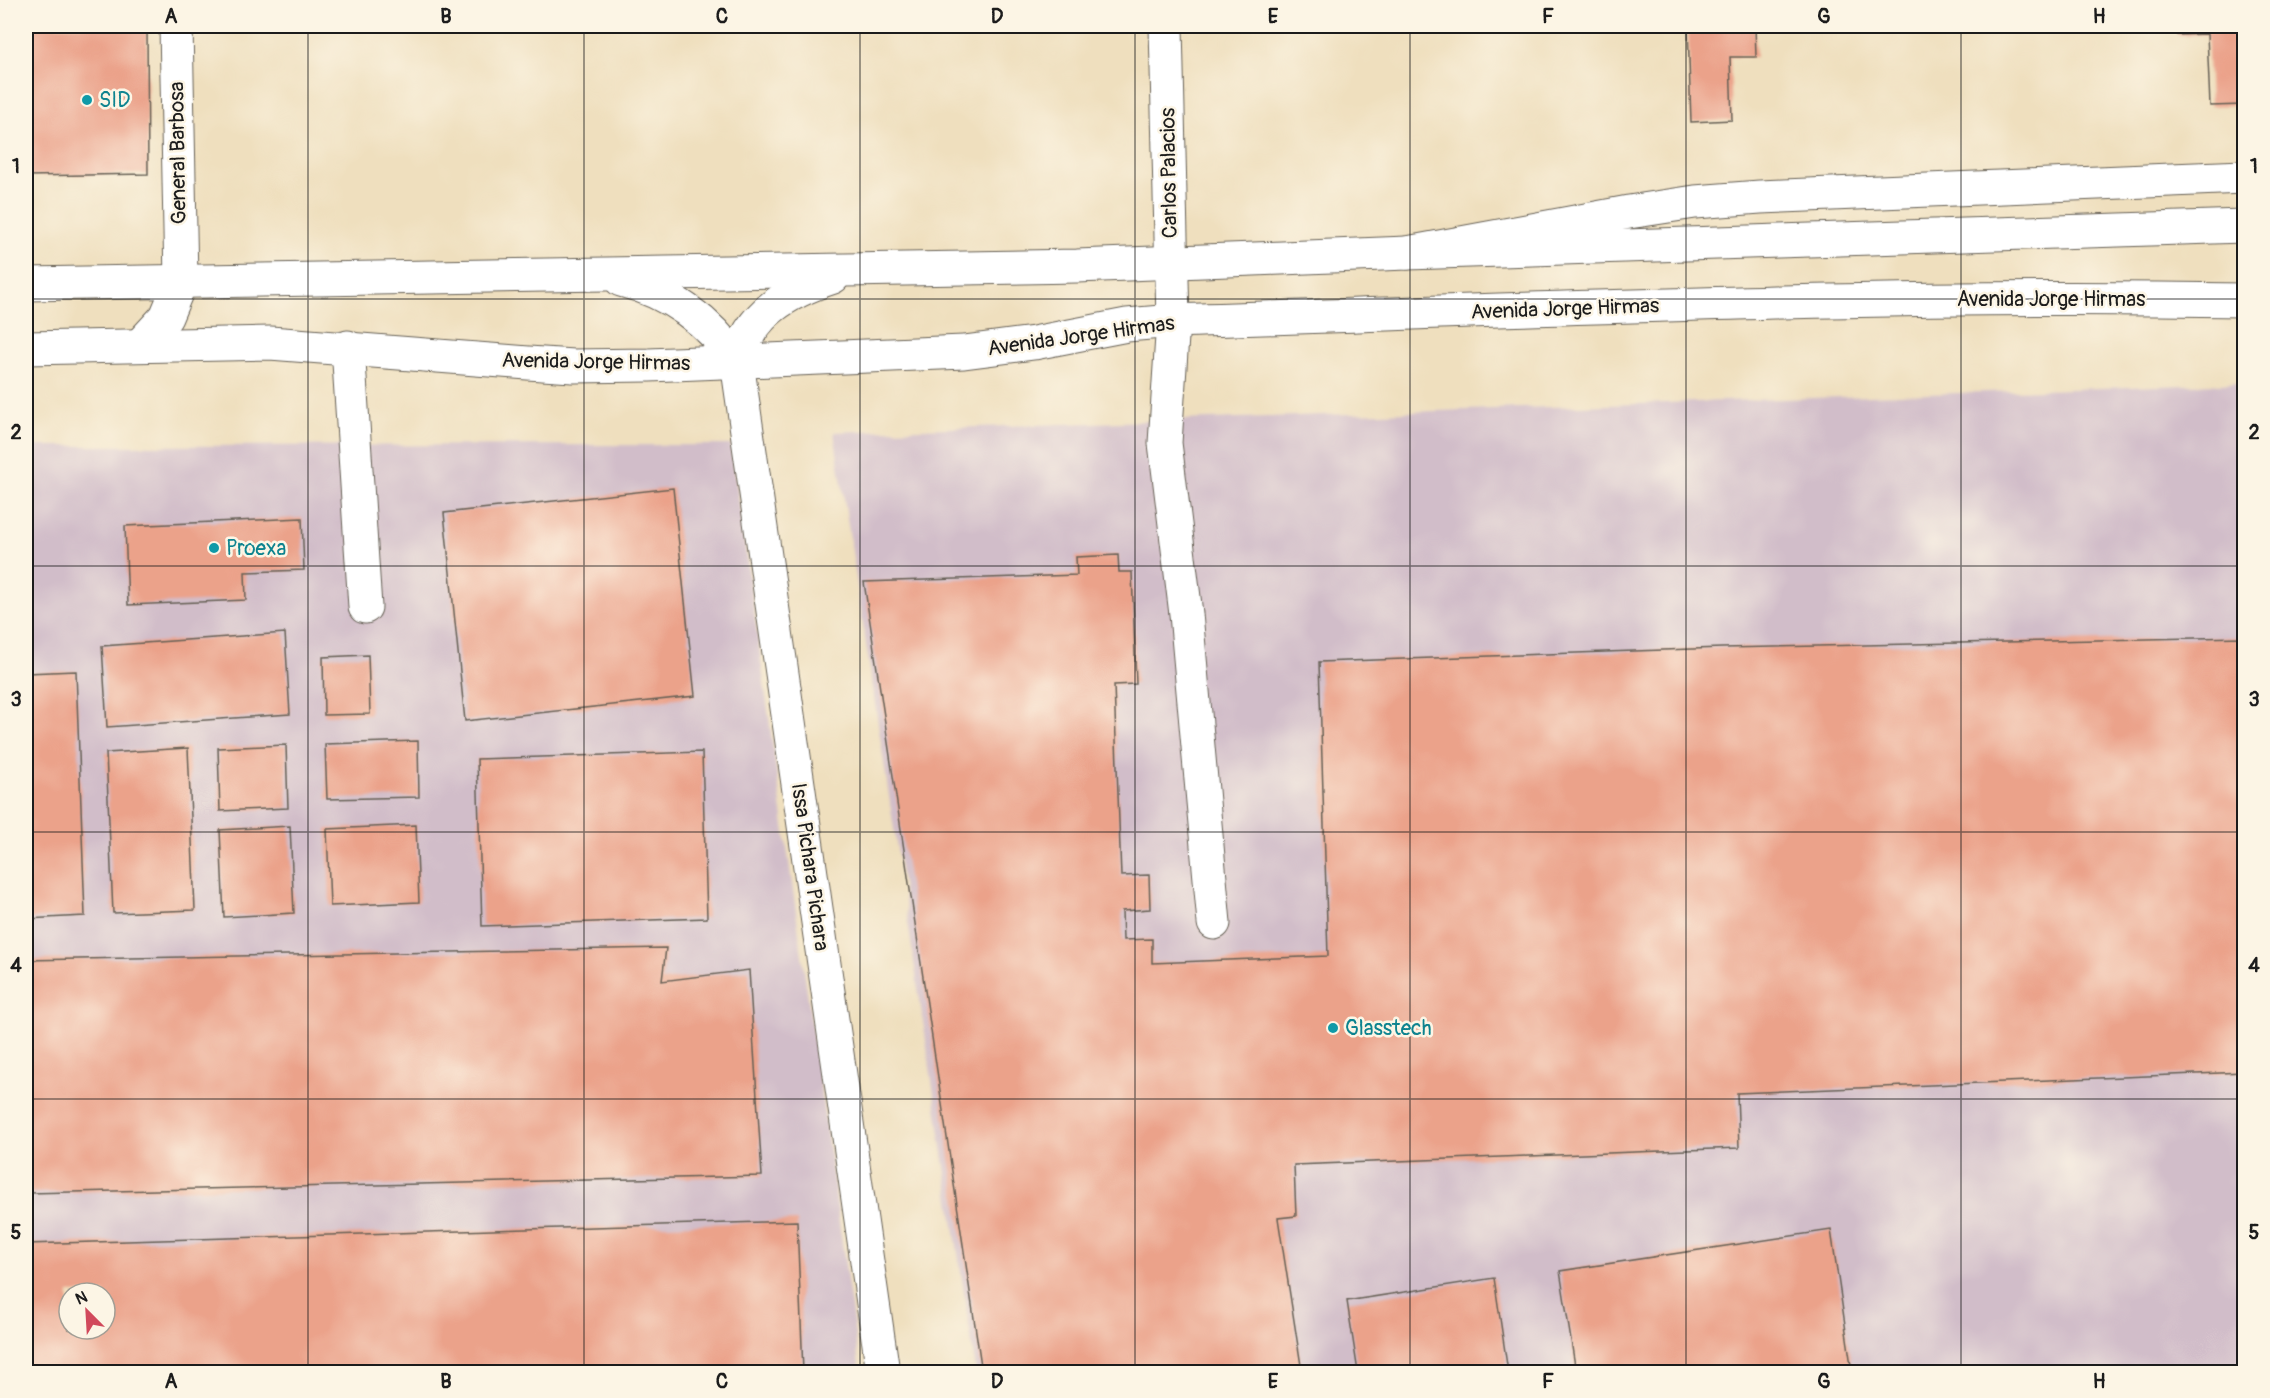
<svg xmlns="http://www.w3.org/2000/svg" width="2270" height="1398" font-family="Pangolin,sans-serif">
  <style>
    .industrial { fill: #d1bdc9; fill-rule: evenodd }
    .building { fill: #eba28a; fill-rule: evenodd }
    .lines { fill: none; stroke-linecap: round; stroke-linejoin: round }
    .minor-casing { stroke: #666055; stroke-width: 35 }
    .major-casing { stroke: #666055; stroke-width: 35 }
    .minor { stroke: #fff; stroke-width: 33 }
    .major { stroke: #fff; stroke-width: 33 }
    .grid { fill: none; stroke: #1c1c1c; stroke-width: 1.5; stroke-opacity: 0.55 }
    .culture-dot { fill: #0f9aa8; stroke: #fcf5e5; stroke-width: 2 }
    .labels { text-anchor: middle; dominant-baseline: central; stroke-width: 5; stroke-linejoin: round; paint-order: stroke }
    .culture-label { font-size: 21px; fill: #0d838f; stroke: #fcf5e5; text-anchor: start }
    .street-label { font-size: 21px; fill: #1c1c1c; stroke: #fcf5e5 }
    .neatline { fill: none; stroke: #1c1c1c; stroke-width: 2 }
    .grid-label { font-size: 20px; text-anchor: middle; font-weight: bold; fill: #1c1c1c }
  </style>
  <rect width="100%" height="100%" fill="#fcf5e5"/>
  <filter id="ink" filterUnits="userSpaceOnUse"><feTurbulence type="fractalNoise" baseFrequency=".0167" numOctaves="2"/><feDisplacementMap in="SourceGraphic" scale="12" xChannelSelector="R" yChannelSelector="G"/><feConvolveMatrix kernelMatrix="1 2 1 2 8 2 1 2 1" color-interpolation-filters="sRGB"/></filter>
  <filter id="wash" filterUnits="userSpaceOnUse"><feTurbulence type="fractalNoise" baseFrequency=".008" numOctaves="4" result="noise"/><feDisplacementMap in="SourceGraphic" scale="24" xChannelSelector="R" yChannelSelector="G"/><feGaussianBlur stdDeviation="1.35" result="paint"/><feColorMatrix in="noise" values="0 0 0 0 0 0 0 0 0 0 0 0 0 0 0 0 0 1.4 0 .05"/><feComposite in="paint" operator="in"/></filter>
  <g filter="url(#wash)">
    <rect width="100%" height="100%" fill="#efdfbe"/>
    <g class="industrial">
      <path d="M2244 383V1372H976L834 432Z"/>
      <path d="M731 445 860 1372H26V446ZM69 1293H105V1329H69Z"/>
    </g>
    <g id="blocks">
      <g class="building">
        <path d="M26 26H147L148 174 26 176Z"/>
        <path d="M1688 26H1755L1756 57H1730L1732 120 1691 122Z"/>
        <path d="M2177 26H2244V105L2210 106 2207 34 2177 35Z"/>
        <path d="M673 488 695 696 465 721 444 513Z"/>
        <path d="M302 518 304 570 245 572 246 600 128 605 125 526Z"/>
        <path d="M1118 555 1119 572H1132L1136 684 1114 685 1121 876 1149 875 1150 909 1122 911 1123 940 1152 939V963L1328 956 1319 662 1722 648 2244 637V1072L1737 1093 1739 1148 1294 1165 1296 1216 1278 1218 1302 1372H982L864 582 1077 575 1076 557Z"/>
        <path d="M285 633 290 714 107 727 102 646Z"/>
        <path d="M368 655 370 714 324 715 323 657Z"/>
        <path d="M76 671 85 916 26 919V673Z"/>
        <path d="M418 741 419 797 327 799 325 744Z"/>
        <path d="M286 745 288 808 220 811 218 748Z"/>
        <path d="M188 748 195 910 113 913 106 753Z"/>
        <path d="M702 752 707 918 482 926 477 759Z"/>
        <path d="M416 825 419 902 330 906 327 829Z"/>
        <path d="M290 826 294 913 224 917 220 830Z"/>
        <path d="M666 948 662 981 749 970 762 1176 29 1193 26 1128V960Z"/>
        <path d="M797 1221 803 1372H26V1244ZM69 1293H105V1329H69Z"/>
        <path d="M1831 1230 1852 1372H1576L1560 1271Z"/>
        <path d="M1494 1278 1508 1372H1358L1347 1301Z"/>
      </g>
    </g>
  </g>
  <g filter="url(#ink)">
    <use href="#blocks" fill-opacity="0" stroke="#666055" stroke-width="1.5"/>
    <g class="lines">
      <defs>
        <g id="minor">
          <path d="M1166 26 1173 321 1165 443 1186 614 1214 923"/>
          <path d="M833 277C787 292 750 313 737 362L883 1372"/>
          <path d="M621 280C669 292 710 321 737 362"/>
          <path d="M26 284 1077 266 1407 253 2244 226"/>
          <path d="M141 344 166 317 181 281 176 26"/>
          <path d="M348 347 365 607"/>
          <path d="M26 348 270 343 528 363 573 366 649 365 964 352 1034 343 1127 325 1173 321C1530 310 1887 293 2244 300"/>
        </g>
        <path id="major" d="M1407 253 1629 212 1695 202 1760 197 2244 177"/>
      </defs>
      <use href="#minor" class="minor-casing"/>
      <use href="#major" class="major-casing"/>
      <use href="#minor" class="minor"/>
      <use href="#major" class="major"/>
    </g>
  </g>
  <path class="grid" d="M308 26V1372M584 26V1372M860 26V1372M1135 26V1372M1410 26V1372M1686 26V1372M1961 26V1372M26 299H2244M26 566H2244M26 832H2244M26 1099H2244"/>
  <g class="culture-dot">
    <circle cx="87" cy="100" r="6"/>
    <circle cx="214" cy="548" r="6"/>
    <circle cx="1333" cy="1028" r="6"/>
  </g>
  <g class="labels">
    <g class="culture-label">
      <text x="99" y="100">SID</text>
      <text x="226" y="548">Proexa</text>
      <text x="1345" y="1028">Glasstech</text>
    </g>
    <g class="street-label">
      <text transform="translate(178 153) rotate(-91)">General Barbosa</text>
      <text transform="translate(1169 173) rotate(-91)">Carlos Palacios</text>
      <text x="2051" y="299">Avenida Jorge Hirmas</text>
      <text transform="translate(1565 309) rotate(-2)">Avenida Jorge Hirmas</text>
      <text transform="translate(1081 336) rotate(-8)">Avenida Jorge Hirmas</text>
      <text transform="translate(596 362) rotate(1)">Avenida Jorge Hirmas</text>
      <text transform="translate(810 867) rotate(82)">Issa Pichara Pichara</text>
    </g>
  </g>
  <rect width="2270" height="1398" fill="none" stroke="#fcf5e5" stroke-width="66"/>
  <g transform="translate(87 1311) rotate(336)"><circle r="28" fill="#fcf5e5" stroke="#a29e95" stroke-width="1.5"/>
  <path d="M0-4.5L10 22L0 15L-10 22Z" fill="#d1495b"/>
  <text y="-9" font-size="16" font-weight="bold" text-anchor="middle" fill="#1c1c1c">N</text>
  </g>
  <rect x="33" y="33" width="2204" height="1332" class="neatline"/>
  <g class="grid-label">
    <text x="171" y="23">A</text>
    <text x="446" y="23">B</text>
    <text x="722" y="23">C</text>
    <text x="997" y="23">D</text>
    <text x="1273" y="23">E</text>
    <text x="1548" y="23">F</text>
    <text x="1824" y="23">G</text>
    <text x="2099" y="23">H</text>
    <text x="16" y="173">1</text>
    <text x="2254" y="173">1</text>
    <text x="16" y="439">2</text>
    <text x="2254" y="439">2</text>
    <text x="16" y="706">3</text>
    <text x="2254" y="706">3</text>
    <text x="16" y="972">4</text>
    <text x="2254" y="972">4</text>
    <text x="16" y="1239">5</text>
    <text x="2254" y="1239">5</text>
    <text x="171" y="1388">A</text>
    <text x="446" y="1388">B</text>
    <text x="722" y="1388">C</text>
    <text x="997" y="1388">D</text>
    <text x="1273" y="1388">E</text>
    <text x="1548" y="1388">F</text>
    <text x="1824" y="1388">G</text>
    <text x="2099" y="1388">H</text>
  </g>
</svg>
